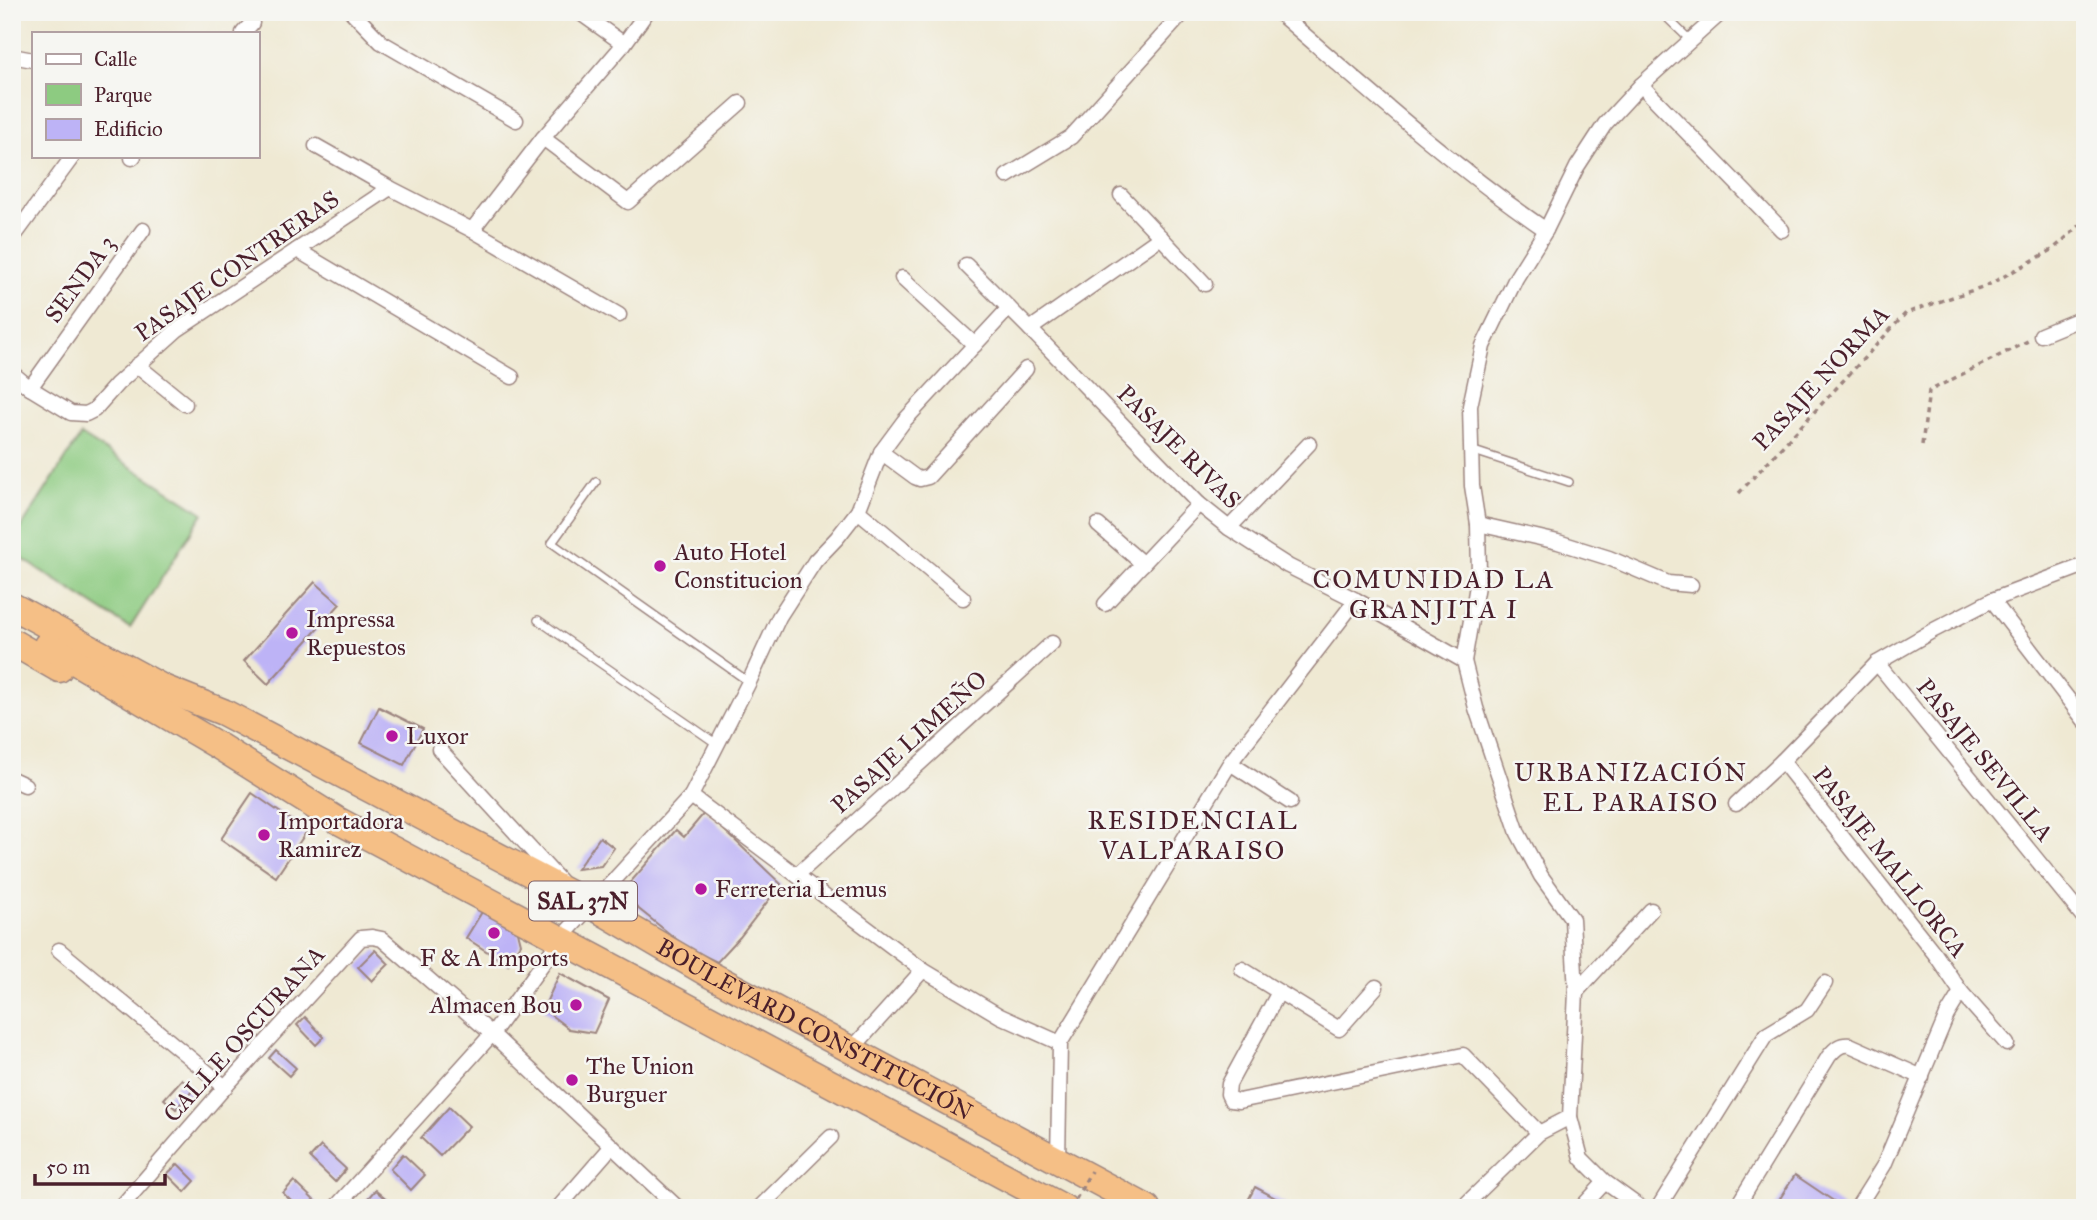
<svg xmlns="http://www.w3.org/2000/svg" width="2097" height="1220" font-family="'IM FELL Great Primer',serif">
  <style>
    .green { fill: #8dcb81; stroke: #6c7556; stroke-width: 2 }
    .building { fill: #bdb3f6 }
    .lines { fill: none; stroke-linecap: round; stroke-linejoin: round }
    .lane-casing { stroke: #9c847f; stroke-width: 10 }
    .street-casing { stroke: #9c847f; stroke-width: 17 }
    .highway-casing { stroke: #9c847f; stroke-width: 29 }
    .path { stroke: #9c847f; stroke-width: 3.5; stroke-dasharray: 5 5; stroke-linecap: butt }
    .lane { stroke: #fff; stroke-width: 7 }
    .street { stroke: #fff; stroke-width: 14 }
    .highway { stroke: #f5bf86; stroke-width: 26 }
    .path-bridge { stroke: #9c847f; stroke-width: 3.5; stroke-dasharray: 5 5; stroke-linecap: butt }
    .poi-dot { fill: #b5179e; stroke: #f6f6f2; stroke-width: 2.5 }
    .labels { text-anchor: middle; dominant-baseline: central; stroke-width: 5; stroke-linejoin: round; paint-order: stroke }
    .shield { fill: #f6f6f2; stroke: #7e6067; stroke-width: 2 }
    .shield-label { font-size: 23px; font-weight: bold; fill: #4a1f2b }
    .street-label { font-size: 24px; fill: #4a1f2b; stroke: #f6f6f2 }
    .poi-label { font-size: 24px; fill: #4a1f2b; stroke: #f6f6f2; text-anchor: start }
    .neighbourhood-label { font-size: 26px; letter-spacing: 2px; fill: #4a1f2b; stroke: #f6f6f2 }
  </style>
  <rect width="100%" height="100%" fill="#f6f6f2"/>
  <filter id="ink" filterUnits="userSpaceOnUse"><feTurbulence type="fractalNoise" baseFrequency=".0143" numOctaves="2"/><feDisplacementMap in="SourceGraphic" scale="14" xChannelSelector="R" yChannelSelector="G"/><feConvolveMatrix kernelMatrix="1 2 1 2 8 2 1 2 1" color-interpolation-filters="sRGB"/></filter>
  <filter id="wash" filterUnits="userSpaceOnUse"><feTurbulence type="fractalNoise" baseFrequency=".00686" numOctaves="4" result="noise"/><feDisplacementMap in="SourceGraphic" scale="28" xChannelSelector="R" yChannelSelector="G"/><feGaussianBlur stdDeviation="1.57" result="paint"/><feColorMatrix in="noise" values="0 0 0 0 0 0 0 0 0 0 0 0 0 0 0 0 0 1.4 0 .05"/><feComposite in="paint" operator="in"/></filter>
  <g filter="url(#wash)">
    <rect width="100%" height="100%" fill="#efe9d3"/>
    <path class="green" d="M81 435 203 513 130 628 12 552V542Z"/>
    <g id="blocks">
      <g class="building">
        <path d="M315 582 340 604 268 684 244 661Z"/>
        <path d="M379 707 423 729 404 765 361 743Z"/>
        <path d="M252 793 307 831 276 877 221 839Z"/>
        <path d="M705 812 781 884 740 937 717 962 686 947 620 894 676 830 684 837Z"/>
        <path d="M600 837 614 848 601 866 577 869Z"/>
        <path d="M485 907 517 928 521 944 508 965 466 938Z"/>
        <path d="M375 950 389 964 372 981 358 967Z"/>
        <path d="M560 973 609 1000 594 1033 569 1029 543 1009Z"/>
        <path d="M305 1017 324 1037 316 1045 297 1025Z"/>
        <path d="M276 1050 296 1068 289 1076 269 1058Z"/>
        <path d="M182 1079 194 1089 176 1109 164 1099Z"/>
        <path d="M449 1107 469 1126 440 1156 421 1138Z"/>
        <path d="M321 1146 346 1169 335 1182 310 1158Z"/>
        <path d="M403 1154 425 1175 411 1190 390 1169Z"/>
        <path d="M178 1164 195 1181 185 1192 167 1174Z"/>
        <path d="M1795 1175 1844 1208H1774Z"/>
        <path d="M294 1181 319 1205 316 1208H298L283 1193Z"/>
        <path d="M1255 1187 1294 1208H1244Z"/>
        <path d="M375 1190 396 1208H365L362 1205Z"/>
      </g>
    </g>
  </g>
  <g filter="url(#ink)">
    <use href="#blocks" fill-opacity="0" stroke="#9c847f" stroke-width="2"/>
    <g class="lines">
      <defs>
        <g id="lane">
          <path d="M1661 12 1690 40"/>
          <path d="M1471 450 1569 482"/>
          <path d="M596 482 552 543 749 682"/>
          <path d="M538 620 717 744"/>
        </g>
        <g id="street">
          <path d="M352 12 381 42 516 120"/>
          <path d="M579 12 624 44"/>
          <path d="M1278 12C1365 87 1451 165 1546 230"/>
          <path d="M243 33 252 23"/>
          <path d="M12 56 33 60"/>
          <path d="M1641 85 1782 230"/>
          <path d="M543 138 628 202 740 103"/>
          <path d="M316 146 390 188 472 230 543 138 624 44 647 12"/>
          <path d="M132 158 134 156"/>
          <path d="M1007 176 1071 137 1184 12"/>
          <path d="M1121 195 1205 284"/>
          <path d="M472 230 619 315"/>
          <path d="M12 239 73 156"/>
          <path d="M297 250 512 377"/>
          <path d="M966 265 1030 329 1199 504 1229 528 1288 566 1356 600 1464 661"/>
          <path d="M902 278 975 345"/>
          <path d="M1030 329 1161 237"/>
          <path d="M2041 335 2085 317"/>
          <path d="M137 365 185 404"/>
          <path d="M12 373 30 388 71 413 86 414 94 410 117 384 177 330 390 188"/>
          <path d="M30 388 143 230"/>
          <path d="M881 452 915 477 920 479 928 477 1026 369"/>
          <path d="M858 511 963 598"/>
          <path d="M1478 524 1558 542 1609 558 1668 583 1691 585"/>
          <path d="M1098 525 1143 564"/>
          <path d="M1229 528 1309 444"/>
          <path d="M1992 600 2085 721"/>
          <path d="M1105 604 1199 504"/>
          <path d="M1877 663 2085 919"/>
          <path d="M439 749 560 881"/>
          <path d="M1782 761 1935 954 1961 992 1947 1015 1884 1165 1857 1208"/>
          <path d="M1230 763 1290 802"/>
          <path d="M12 779 25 785"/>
          <path d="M691 796 923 970 1000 1016 1060 1043"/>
          <path d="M1736 804 1782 761 1877 663 1934 630 1992 600 2085 565"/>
          <path d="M797 875 1052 643"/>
          <path d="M59 950 225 1087"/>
          <path d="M1242 969 1339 1029 1376 987"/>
          <path d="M1279 992 1229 1084 1228 1094 1231 1100 1239 1101 1463 1055 1539 1133"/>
          <path d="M1576 992 1651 910"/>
          <path d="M1961 992 2007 1044"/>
          <path d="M851 1050 923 970"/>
          <path d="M1058 1161 1060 1043 1230 763 1356 600"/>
          <path d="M120 1208 225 1087 361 938 372 937 382 939 492 1034 678 1208"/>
          <path d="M335 1208 492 1034 561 938 691 796 749 682 779 617 815 561 837 538 858 511 881 452 904 421 1009 308"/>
          <path d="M558 1208 612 1146"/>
          <path d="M759 1208 831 1137"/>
          <path d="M1462 1208 1539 1133 1570 1117"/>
          <path d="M1581 1208 1605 1182"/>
          <path d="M1641 1208 1605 1182 1581 1158 1570 1117 1576 992 1572 919 1541 876 1518 833 1476 708 1464 661 1479 574 1478 524 1472 486 1470 406 1483 346 1516 278 1546 230 1577 167 1605 124 1641 85 1722 12"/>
          <path d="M1658 1208 1766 1035 1807 1010 1825 983"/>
          <path d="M1736 1208 1829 1056C1836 1048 1840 1044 1850 1045L1922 1077"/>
        </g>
        <g id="highway">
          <path id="s1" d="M12 606 163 688 223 712 591 905 709 974 1147 1208"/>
          <path d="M12 642 59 669"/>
          <path d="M47 645 217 745 337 820 1064 1208"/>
        </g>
      </defs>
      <use href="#lane" class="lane-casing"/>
      <use href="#street" class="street-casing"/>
      <use href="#highway" class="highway-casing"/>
      <g class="path">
        <path d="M1922 445 1929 391 2028 341"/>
        <path d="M1739 493 1906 313 1988 285 2052 250 2085 221"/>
      </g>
      <use href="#lane" class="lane"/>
      <use href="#street" class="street"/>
      <use href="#highway" class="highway"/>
      <path class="path-bridge" d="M1071 1208 1091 1171"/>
    </g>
  </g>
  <g class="poi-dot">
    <circle cx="660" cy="566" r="7"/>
    <circle cx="292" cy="633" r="7"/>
    <circle cx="392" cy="736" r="7"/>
    <circle cx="264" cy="835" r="7"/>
    <circle cx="701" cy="889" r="7"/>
    <circle cx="494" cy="933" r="7"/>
    <circle cx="576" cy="1005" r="7"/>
    <circle cx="572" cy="1080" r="7"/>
  </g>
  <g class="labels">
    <rect class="shield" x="529" y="881.5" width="108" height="39" rx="5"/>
    <g class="shield-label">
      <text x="583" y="901">SAL 37N</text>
    </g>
    <g class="street-label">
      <text transform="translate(237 266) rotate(-35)">PASAJE CONTRERAS</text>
      <text transform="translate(80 279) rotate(-54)">SENDA 3</text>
      <text transform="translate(1821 378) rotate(-47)">PASAJE NORMA</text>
      <text transform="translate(1179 447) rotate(45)">PASAJE RIVAS</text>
      <text transform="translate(909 742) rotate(-42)">PASAJE LIMEÑO</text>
      <text transform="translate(1985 760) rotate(51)">PASAJE SEVILLA</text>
      <text transform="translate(1890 862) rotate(52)">PASAJE MALLORCA</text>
      <text stroke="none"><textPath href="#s1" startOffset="908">BOULEVARD CONSTITUCIÓN</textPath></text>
      <text transform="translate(244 1034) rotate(-48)">CALLE OSCURANA</text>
    </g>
    <g class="poi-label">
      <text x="674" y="552">Auto Hotel<tspan x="674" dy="28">Constitucion</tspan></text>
      <text x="306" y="619">Impressa<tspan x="306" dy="28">Repuestos</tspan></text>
      <text x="406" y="736">Luxor</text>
      <text x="278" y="821">Importadora<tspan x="278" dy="28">Ramirez</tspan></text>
      <text x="715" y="889">Ferreteria Lemus</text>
      <text x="494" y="958" text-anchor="middle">F &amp; A Imports</text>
      <text x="562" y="1005" text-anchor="end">Almacen Bou</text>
      <text x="586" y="1066">The Union<tspan x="586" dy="28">Burguer</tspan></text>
    </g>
    <g class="neighbourhood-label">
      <text x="1434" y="579">COMUNIDAD LA<tspan x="1434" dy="30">GRANJITA I</tspan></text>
      <text x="1631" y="772">URBANIZACIÓN<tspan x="1631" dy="30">EL PARAISO</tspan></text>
      <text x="1193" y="820">RESIDENCIAL<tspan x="1193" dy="30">VALPARAISO</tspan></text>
    </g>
  </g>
  <rect width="2097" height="1220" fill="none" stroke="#f6f6f2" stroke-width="42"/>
  <rect x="32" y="32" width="228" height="126" fill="#f6f6f2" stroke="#b1a0a2" stroke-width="2"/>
  <rect x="46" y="54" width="35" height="10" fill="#ffffff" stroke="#b1a0a2" stroke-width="2"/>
  <text x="94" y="66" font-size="21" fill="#4a1f2b">Calle</text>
  <rect x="46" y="84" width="35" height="21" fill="#8dcb81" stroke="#b1a0a2" stroke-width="2"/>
  <text x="94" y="102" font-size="21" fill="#4a1f2b">Parque</text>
  <rect x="46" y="119" width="35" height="21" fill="#bdb3f6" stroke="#b1a0a2" stroke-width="2"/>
  <text x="94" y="136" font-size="21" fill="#4a1f2b">Edificio</text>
  <path d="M35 1174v10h130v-10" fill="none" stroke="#4a1f2b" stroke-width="3.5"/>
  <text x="46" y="1174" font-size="21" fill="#4a1f2b" stroke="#f6f6f2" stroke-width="5" paint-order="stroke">50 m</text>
</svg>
